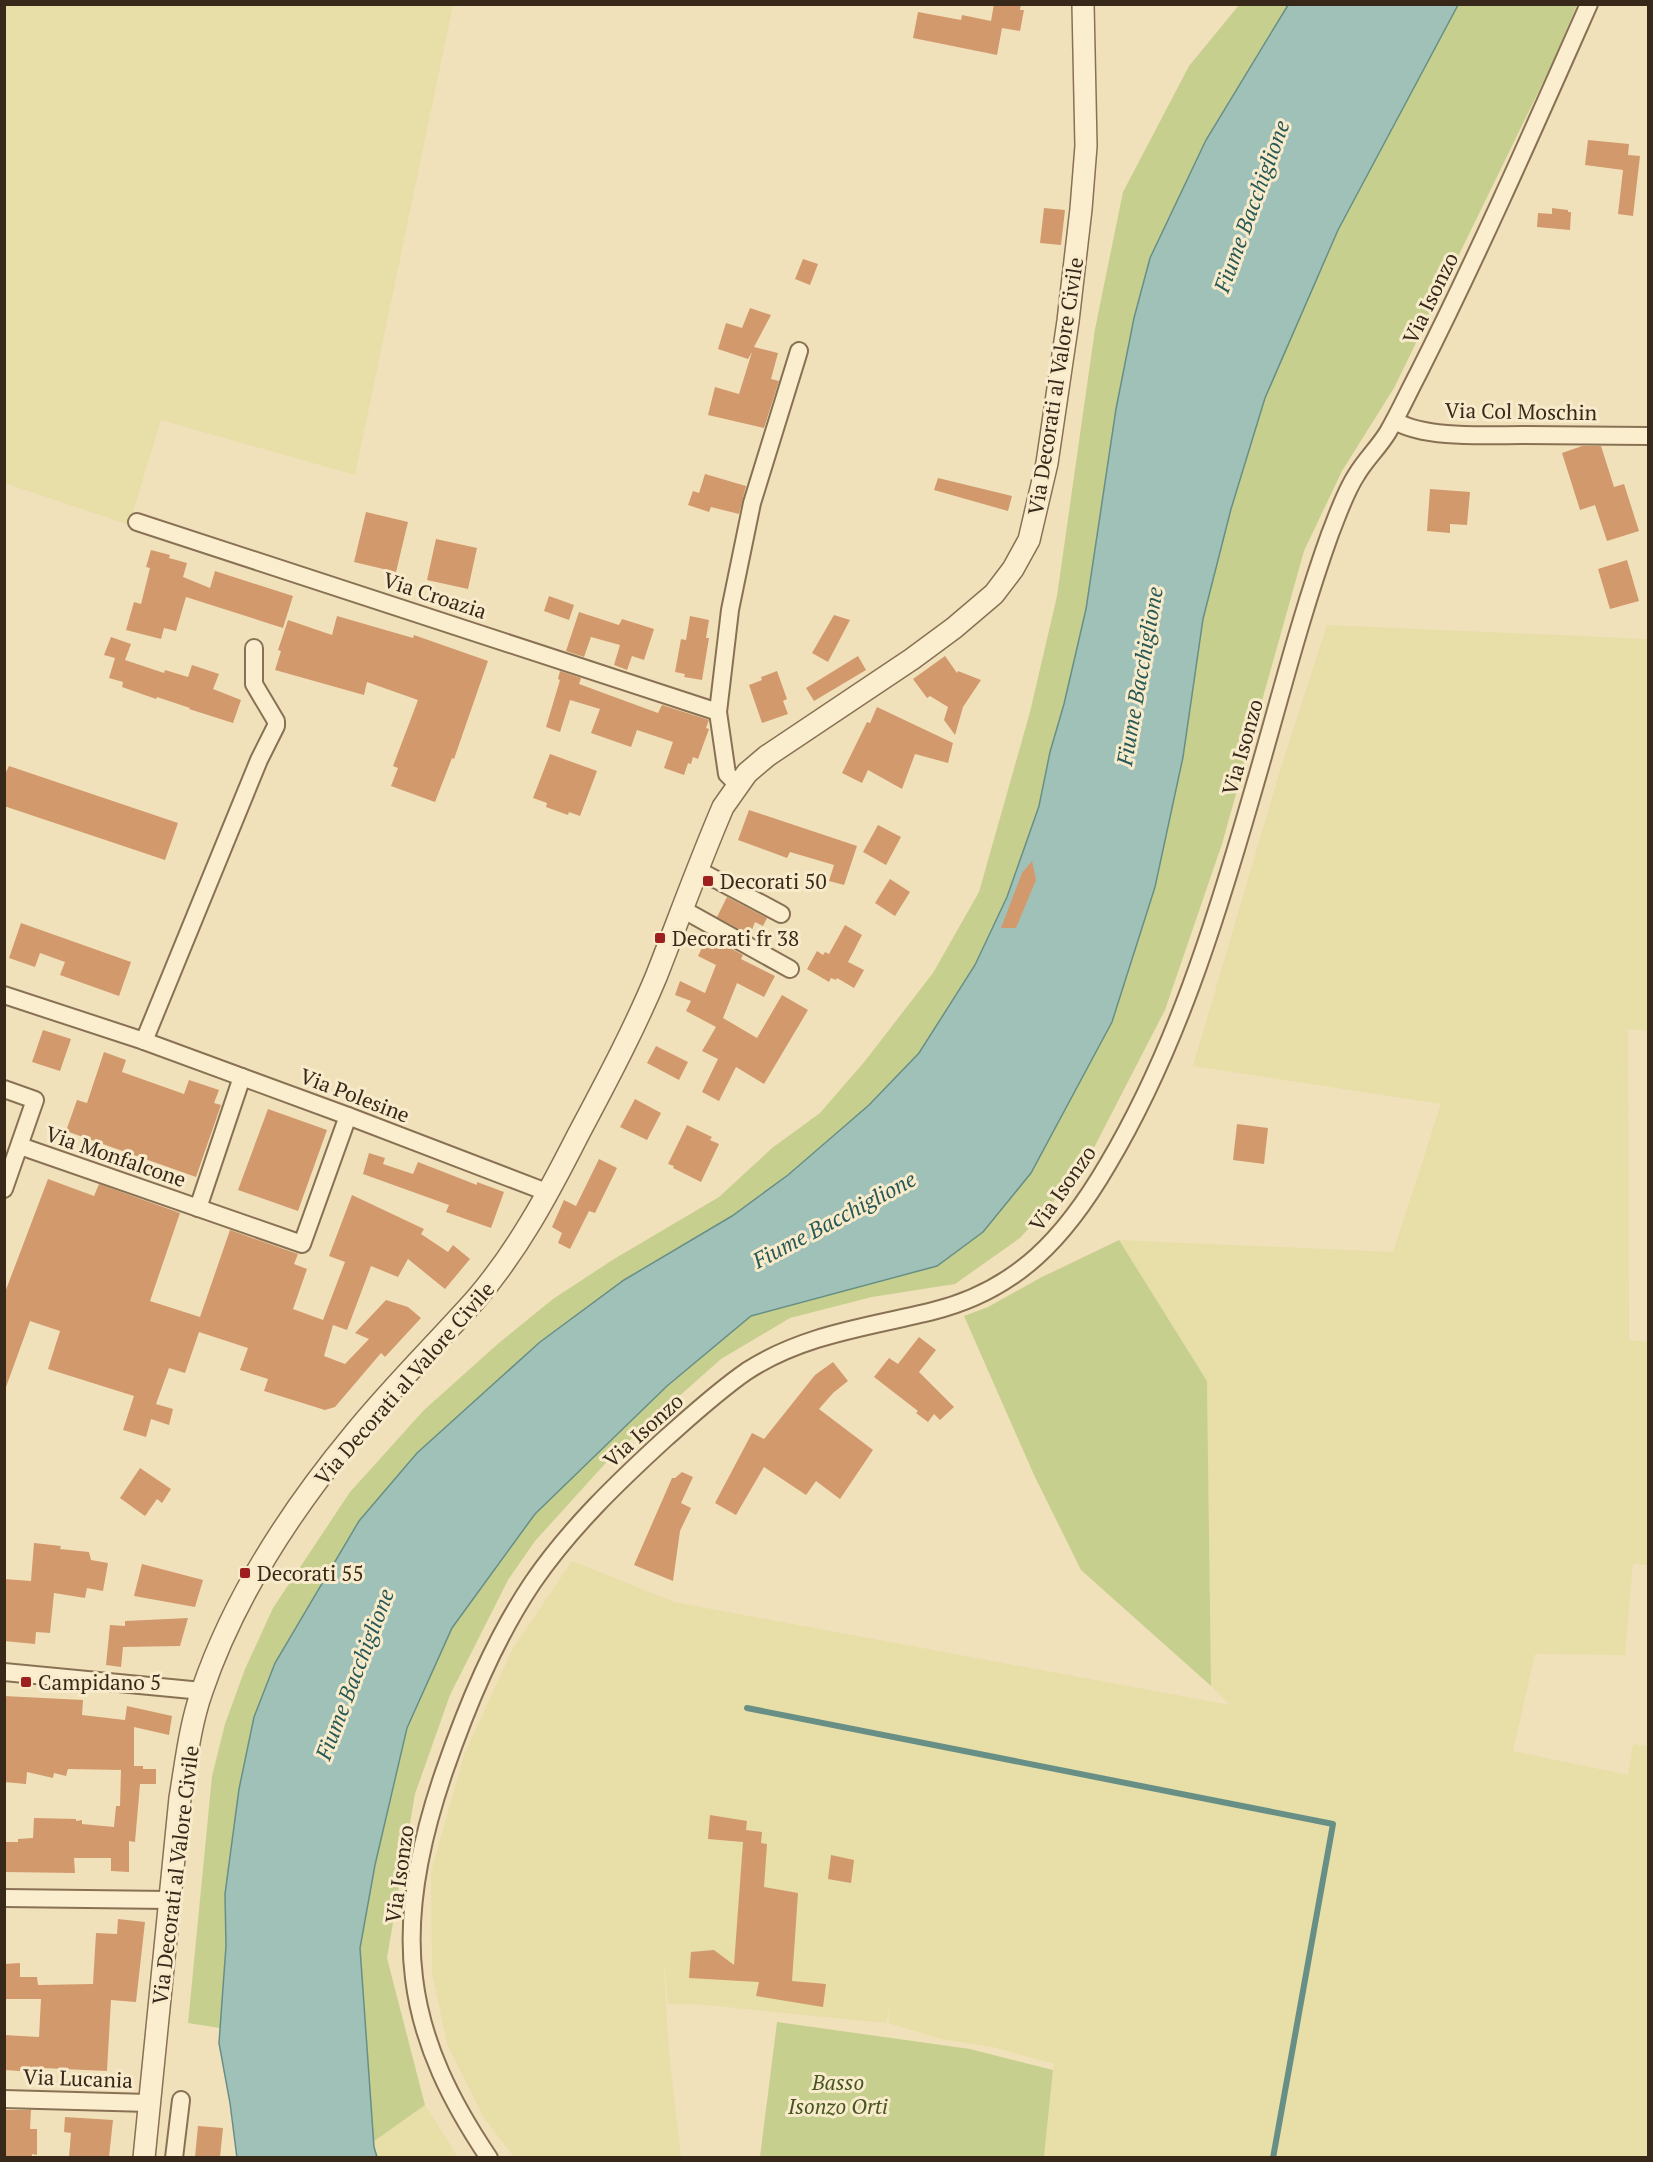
<svg xmlns="http://www.w3.org/2000/svg" width="1653" height="2162" font-family="'PT Serif',serif">
  <style>
    .farmland { fill: #e7dea8 }
    .green { fill: #c7cf8f }
    .water { fill: #a0c1b8; stroke: #678f86; stroke-width: 1.5 }
    .lines { fill: none; stroke-linecap: round; stroke-linejoin: round }
    .stream { stroke: #678f86; stroke-width: 6 }
    .building { fill: #d2996d }
    .minor-casing { stroke: #897154; stroke-width: 20 }
    .tertiary-casing { stroke: #897154; stroke-width: 24 }
    .minor { stroke: #fbeece; stroke-width: 16 }
    .tertiary { stroke: #fbeece; stroke-width: 21 }
    .poi-dot { fill: #9d201f; stroke: #f8ebcb; stroke-width: 2 }
    .labels { text-anchor: middle; dominant-baseline: central; stroke-width: 6; stroke-linejoin: round; paint-order: stroke }
    .street-label { font-size: 21px; fill: #37281a; stroke: #f8ebcb }
    .poi-label { font-size: 21px; fill: #37281a; stroke: #f8ebcb; text-anchor: start }
    .park-label { font-size: 21px; font-style: italic; fill: #47551f; stroke: #f8ebcb }
    .water-label { font-size: 22px; font-style: italic; fill: #285856; stroke: #f8ebcb }
  </style>
  <rect width="100%" height="100%" fill="#f1e1bb"/>
  <g class="farmland">
    <path d="M5 5H453L355 475 161 420 129 525 5 483Z"/>
    <path d="M1327 625 1648 639V1031L1628 1029 1629 1340 1648 1342V1565L1633 1564 1625 1655 1535 1654 1513 1751 1628 1775 1633 1744 1648 1746V2157H1044L1054 2064 993 2047 942 2039 888 2023 891 2003 886 2023 695 2004H668L663 1953 669 2053 681 2157H514L484 2118 447 2044 432 1973 431 1872 464 1755 512 1650 572 1561 674 1602 1230 1705 1211 1686 1207 1381 1119 1240 1393 1252 1441 1104 1193 1066 1281 767Z"/>
    <path d="M425 2105 458 2157H378L373 2142Z"/>
  </g>
  <g class="green">
    <path d="M1239 5H1577L1551 66 1394 388 1342 471 1304 551 1222 844 1165 1010 1083 1169 1020 1238 955 1284 872 1297 790 1318 721 1359 613 1455 535 1541 508 1580 450 1695 415 1794 387 1958 425 2105 373 2142 378 2157H247L226 2029 188 2023 212 1776 225 1724 245 1669 273 1608 350 1492 424 1410 500 1342 553 1299 614 1259 719 1197 772 1148 820 1113 865 1061 933 973 979 892 1030 712 1057 596 1095 329 1123 192 1189 66Z"/>
    <path d="M1119 1240 1207 1381 1211 1686 1081 1570 1034 1475 964 1316 988 1307 1040 1278Z"/>
    <path d="M777 2022 970 2049 1053 2070 1044 2157H760Z"/>
  </g>
  <path class="water" d="M1288 5H1458L1338 230 1265 398 1231 509 1203 619 1183 757 1155 887 1112 1022 1031 1173 983 1232 937 1266 751 1316 667 1386 535 1514 452 1628 407 1728 375 1865 360 1948 374 2147 377 2157 237 2158 230 2103 219 2043 226 1946 225 1894 239 1789 254 1717 275 1663 359 1521 417 1453 540 1342 624 1280 732 1216 788 1175 869 1105 919 1053 975 965 1007 897 1039 806 1050 752 1064 704 1086 609 1116 409 1134 318 1150 258 1206 140Z"/>
  <g class="lines">
    <path class="stream" d="M747 1708 1333 1824 1273 2158"/>
  </g>
  <g class="building">
    <path d="M994 4H1021L1020 10H1024L1020 31 1002 28 997 55 913 38 918 12 961 20 962 15 991 21Z"/>
    <path d="M1588 140 1629 144 1628 155 1640 156 1633 216 1618 214 1623 170 1585 165Z"/>
    <path d="M1044 208 1065 210 1061 245 1040 243Z"/>
    <path d="M1552 208 1568 210V212H1571L1570 230 1537 227 1538 213 1552 214Z"/>
    <path d="M803 259 818 264 810 285 795 279Z"/>
    <path d="M750 308 771 315 754 347 778 353 771 379 779 381 764 428 708 415 715 387 739 394 752 352 748 359 718 349 726 323 742 328Z"/>
    <path d="M1582 446H1601L1614 487 1624 484 1639 531 1607 541 1595 505 1580 510 1562 453Z"/>
    <path d="M705 474 746 486 739 514 711 507 709 512 688 505 693 491 699 493Z"/>
    <path d="M938 478 1012 496 1008 511 934 490Z"/>
    <path d="M1430 489 1470 492 1467 525 1450 524V533L1427 531Z"/>
    <path d="M366 512 408 522 396 572 354 562Z"/>
    <path d="M436 539 477 548 468 589 427 580Z"/>
    <path d="M151 550 170 555 169 558 187 563 183 577 210 588 215 571 293 596 283 628 186 597 176 631 164 628 161 639 126 630 134 602 141 604 150 568 146 567Z"/>
    <path d="M1627 560 1639 601 1610 609 1598 569Z"/>
    <path d="M549 596 574 605 569 620 544 611Z"/>
    <path d="M579 612 619 625 622 619 654 629 644 660 632 656 627 670 614 665 620 645 591 637 584 657 566 651Z"/>
    <path d="M834 615 850 620 828 662 812 653Z"/>
    <path d="M337 616 413 638 414 635 488 661 454 759 452 758 435 802 391 786 398 768 393 766 418 700 367 682 364 695 275 670 281 651 278 650 288 620 332 635Z"/>
    <path d="M690 616 709 620 706 638H709L702 680 684 677 685 674 675 672 681 639 686 640Z"/>
    <path d="M111 637 131 644 125 660 122 659 164 673 165 670 188 677 192 665 219 674 213 689 241 700 233 723 189 709 190 708 157 697 156 699 122 687 123 682 109 678 115 658 104 655Z"/>
    <path d="M858 656 866 670 814 701 806 688Z"/>
    <path d="M945 656 957 673 958 671 981 680 963 707 955 735 944 720 948 707 930 696 927 698 913 679Z"/>
    <path d="M560 671 581 678 579 684 658 713 662 705 709 720 706 728 709 729 698 759 693 757 691 764 688 763 684 775 664 768 673 742 637 730 631 747 591 733 600 709 570 700 560 732 546 727 560 680 558 679Z"/>
    <path d="M777 671 787 699 783 701 788 714 762 723 749 685 762 680 761 677Z"/>
    <path d="M877 707 953 743 948 763 915 754 902 789 868 770 862 783 842 773 867 722 870 723Z"/>
    <path d="M550 754 597 771 580 816 569 812 568 815 546 807 547 803 533 798Z"/>
    <path d="M9 766 178 823 165 860 4 806V776Z"/>
    <path d="M749 810 857 846 844 885 829 881 834 865 790 852 787 858 738 840Z"/>
    <path d="M878 825 901 837 886 865 863 852Z"/>
    <path d="M1032 861 1036 880 1016 928H1001L1022 873Z"/>
    <path d="M890 879 910 892 895 916 875 903Z"/>
    <path d="M727 897 767 918 763 926 755 922 750 935 717 917Z"/>
    <path d="M21 923 131 962 119 996 60 975 65 962 40 953 35 967 9 958Z"/>
    <path d="M845 925 862 935 848 962 864 970 854 988 837 978 836 980 831 978 829 982 807 969 817 951 823 955 825 952 829 954Z"/>
    <path d="M708 936 743 955 741 959 775 976 764 997 737 983 723 1018 757 1038 782 995 808 1010 764 1084 736 1067 719 1101 702 1092 718 1059 702 1051 716 1027 686 1011 691 1001 675 995 680 981 705 993 716 965 698 956Z"/>
    <path d="M43 1030 71 1039 60 1071 32 1062Z"/>
    <path d="M656 1046 688 1062 679 1080 647 1063Z"/>
    <path d="M104 1052 126 1060 122 1072 184 1094 189 1080 219 1090 214 1103 221 1105 196 1177 66 1131 77 1100 87 1103Z"/>
    <path d="M635 1099 661 1113 647 1140 620 1127Z"/>
    <path d="M268 1109 327 1130 298 1211 238 1190Z"/>
    <path d="M1237 1124 1268 1128 1264 1164 1233 1160Z"/>
    <path d="M687 1125 712 1137 710 1140 719 1144 701 1182 673 1168 674 1166 668 1164Z"/>
    <path d="M369 1153 385 1158 383 1164 413 1174 418 1162 477 1185V1182L504 1192 491 1228 446 1212 449 1205 363 1174Z"/>
    <path d="M599 1159 617 1168 595 1213 589 1211 570 1249 558 1243 562 1233 552 1227 564 1200 576 1206Z"/>
    <path d="M48 1179 94 1196 99 1184 180 1213 150 1301 200 1317 230 1230 298 1254 294 1264 307 1269 293 1309 323 1320 345 1262 329 1256 352 1195 424 1229 421 1234 448 1252 453 1245 470 1259 445 1289 408 1259 398 1277 371 1266 347 1330 333 1325 324 1356 345 1364 369 1339 355 1333 386 1300 408 1307 421 1318 385 1357 381 1353 335 1407 325 1410 264 1391 268 1379 240 1370 248 1348 199 1332 185 1373 169 1368 156 1404 173 1409 169 1425 151 1419 146 1437 123 1430 134 1396 48 1369 60 1331 30 1321 6 1387 4 1386V1295Z"/>
    <path d="M919 1337 936 1350 919 1372 954 1407 940 1420 934 1414 928 1422 916 1413 918 1411 874 1377 889 1358 898 1364Z"/>
    <path d="M833 1362 848 1381 833 1393 819 1409 873 1450 840 1499 816 1481 806 1495 764 1467 736 1515 715 1503 752 1433 764 1439 815 1375Z"/>
    <path d="M140 1468 171 1489 162 1503 157 1499 145 1516 120 1498Z"/>
    <path d="M682 1472 693 1477 681 1503 691 1508 680 1531 673 1581 634 1565 672 1478H675Z"/>
    <path d="M34 1543 61 1546 60 1549 89 1552 91 1560 108 1563 103 1591 87 1588 85 1598 54 1593 50 1633 36 1632 35 1644 4 1641V1579L31 1581Z"/>
    <path d="M142 1564 203 1580 195 1607 134 1596Z"/>
    <path d="M188 1618 180 1646 123 1647 121 1667 106 1665 110 1625 125 1626V1621Z"/>
    <path d="M4 1696 83 1700 82 1715 125 1720 127 1706 172 1716 169 1735 134 1727V1766H143V1769H156V1784H140L135 1842 129 1841V1872L111 1871V1858H74L75 1873 4 1872V1842H18V1839L33 1838 34 1818 76 1819V1821L82 1820V1824L114 1827 116 1806H120L121 1770 68 1769 66 1776 54 1773 53 1778 27 1772 26 1784 4 1782Z"/>
    <path d="M710 1815 747 1821 746 1830 762 1832 761 1843 767 1844 764 1887 798 1893 792 1981 826 1984 823 2007 756 1996 759 1982 689 1978 691 1952 714 1950 734 1965 743 1842 708 1839Z"/>
    <path d="M831 1855 854 1860 851 1883 828 1879Z"/>
    <path d="M118 1919 145 1922 136 2002 111 2000 107 2071 21 2067 20 2071 4 2070V2035L39 2037 41 1999H4V1964L20 1963V1977H37L38 1985 93 1984 96 1933 117 1934Z"/>
    <path d="M6 2110H31L30 2129H37V2155L32 2154V2157H4Z"/>
    <path d="M65 2117 113 2120 109 2157H69L71 2133 64 2132Z"/>
    <path d="M198 2126 223 2128 220 2157H195Z"/>
  </g>
  <g class="lines">
    <defs>
      <g id="minor">
        <path d="M1395 421C1426 439 1486 435 1523 435 1565 435 1607 436 1648 436"/>
        <path d="M137 522 718 712"/>
        <path d="M737 784 727 774 718 712 730 610 752 503 799 351"/>
        <path d="M698 870 781 914"/>
        <path d="M682 909 790 969"/>
        <path d="M4 995 144 1041 348 1116 549 1193"/>
        <path d="M144 1041 259 760 276 726V721L254 684V648"/>
        <path d="M4 1089 35 1100 4 1189"/>
        <path d="M20 1146 302 1244 348 1116"/>
        <path d="M198 1208 242 1077"/>
        <path d="M4 1672 202 1691"/>
        <path d="M4 1898 169 1900"/>
        <path d="M4 2099 149 2103"/>
        <path d="M174 2158 181 2100"/>
        <path d="M489 2158C452 2103 422 2045 414 1978 405 1909 422 1836 444 1772 467 1706 494 1640 533 1582 570 1528 618 1482 666 1438 692 1415 718 1391 747 1371 804 1334 869 1327 933 1311 1018 1290 1066 1236 1108 1164 1175 1051 1215 923 1251 798 1277 710 1299 620 1330 534 1338 514 1345 492 1357 474 1366 459 1379 447 1388 432 1399 413 1408 393 1418 374 1479 253 1534 128 1589 4"/>
      </g>
      <path id="tertiary" d="M144 2158 180 1798C186 1762 190 1725 202 1691 234 1597 291 1510 354 1434 392 1387 436 1344 476 1299 518 1250 548 1194 577 1137 605 1084 633 1032 656 977 678 921 699 863 723 807L747 773 767 756 912 659 954 628 994 594 1013 569 1029 540 1047 463 1068 321 1081 209 1086 146 1083 4"/>
    </defs>
    <use href="#minor" class="minor-casing"/>
    <use href="#tertiary" class="tertiary-casing"/>
    <use href="#minor" class="minor"/>
    <use href="#tertiary" class="tertiary"/>
  </g>
  <g class="poi-dot">
    <rect x="702" y="875" width="12" height="12" rx="3"/>
    <rect x="654" y="932" width="12" height="12" rx="3"/>
    <rect x="239" y="1567" width="12" height="12" rx="3"/>
    <rect x="20" y="1676" width="12" height="12" rx="3"/>
  </g>
  <g class="labels">
    <g class="street-label">
      <text transform="translate(1430 298) rotate(-64)">Via Isonzo</text>
      <text transform="translate(1055 386) rotate(-81)">Via Decorati al Valore Civile</text>
      <text transform="translate(1521 411) rotate(1)">Via Col Moschin</text>
      <text transform="translate(435 595) rotate(18)">Via Croazia</text>
      <text transform="translate(1242 747) rotate(-74)">Via Isonzo</text>
      <text transform="translate(355 1095) rotate(21)">Via Polesine</text>
      <text transform="translate(116 1156) rotate(19)">Via Monfalcone</text>
      <text transform="translate(1062 1188) rotate(-55)">Via Isonzo</text>
      <text transform="translate(404 1383) rotate(-49)">Via Decorati al Valore Civile</text>
      <text transform="translate(643 1430) rotate(-42)">Via Isonzo</text>
      <text transform="translate(399 1874) rotate(-82)">Via Isonzo</text>
      <text transform="translate(175 1875) rotate(-83)">Via Decorati al Valore Civile</text>
      <text transform="translate(78 2078) rotate(2)">Via Lucania</text>
    </g>
    <g class="poi-label">
      <text x="720" y="881">Decorati 50</text>
      <text x="672" y="938">Decorati fr 38</text>
      <text x="257" y="1573">Decorati 55</text>
      <text x="38" y="1682">Campidano 5</text>
    </g>
    <g class="park-label">
      <text x="838" y="2082">Basso<tspan x="838" dy="24">Isonzo Orti</tspan></text>
    </g>
    <g class="water-label">
      <text transform="translate(1251 206) rotate(-70)">Fiume Bacchiglione</text>
      <text transform="translate(1139 676) rotate(-80)">Fiume Bacchiglione</text>
      <text transform="translate(834 1219) rotate(-28)">Fiume Bacchiglione</text>
      <text transform="translate(354 1674) rotate(-69)">Fiume Bacchiglione</text>
    </g>
  </g>
  <rect width="1653" height="2162" fill="none" stroke="#37281a" stroke-width="12"/>
</svg>
